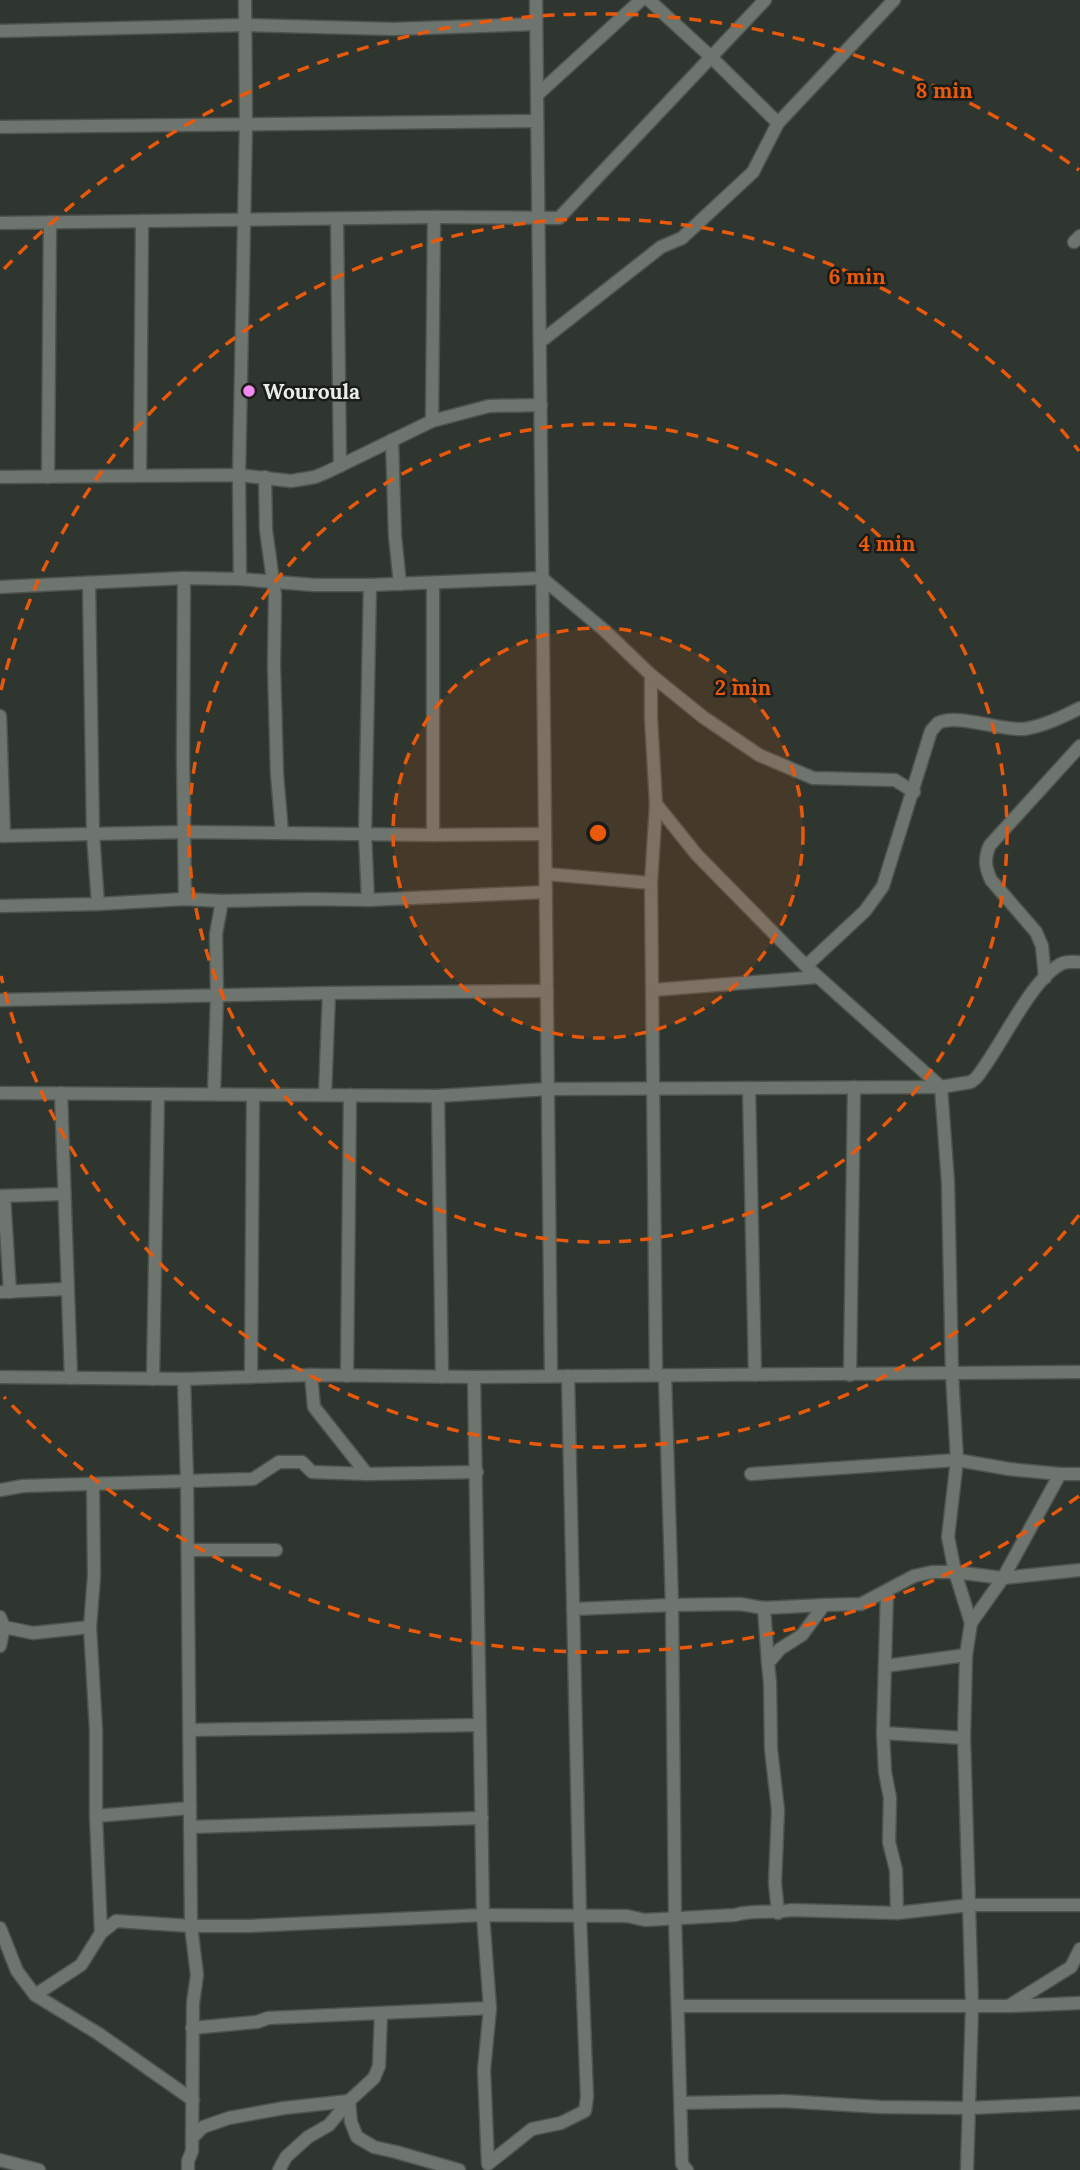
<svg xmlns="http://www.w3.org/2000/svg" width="1080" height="2170" font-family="Lora,serif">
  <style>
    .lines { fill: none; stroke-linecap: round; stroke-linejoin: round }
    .minor-casing { stroke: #4e534e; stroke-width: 15 }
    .minor { stroke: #6e756f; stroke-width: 12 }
    .ring { fill: none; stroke: #e8590c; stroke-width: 3.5; stroke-dasharray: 12 9 }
    .poi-dot { fill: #f389f1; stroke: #191c19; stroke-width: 2.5 }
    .labels { text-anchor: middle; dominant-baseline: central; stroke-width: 5; stroke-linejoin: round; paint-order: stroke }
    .poi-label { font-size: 21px; font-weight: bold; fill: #eaeeea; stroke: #191c19; text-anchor: start }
    .centre { fill: #e8590c; stroke: #191c19; stroke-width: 3.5 }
    .ring-label { font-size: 21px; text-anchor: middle; font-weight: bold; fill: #e8590c; stroke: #191c19; stroke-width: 5; stroke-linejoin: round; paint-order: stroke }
  </style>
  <rect width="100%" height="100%" fill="#2f352f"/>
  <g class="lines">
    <defs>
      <g id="minor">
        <path d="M536 0 551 1376"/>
        <path d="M649 0 711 57 778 123"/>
        <path d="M0 31 246 25 393 29 536 24"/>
        <path d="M537 95 641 0"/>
        <path d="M0 127 537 121"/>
        <path d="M337 219 340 466"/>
        <path d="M0 223 434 217 559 218 765 0"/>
        <path d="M1074 242 1080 236"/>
        <path d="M540 342 661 247 682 238 753 172 778 123 894 0"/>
        <path d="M432 421 434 217"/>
        <path d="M392 440 395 536 400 584"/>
        <path d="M140 475 142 221"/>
        <path d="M0 477 239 475 291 481 315 477 327 472 432 421 489 406 541 405"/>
        <path d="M48 477 50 222"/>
        <path d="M265 477 266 530 275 595 274 666 277 774 282 833"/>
        <path d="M184 578 183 757 185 899"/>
        <path d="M240 579 239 475 246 124 245 0"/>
        <path d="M89 583 93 834 98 904"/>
        <path d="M433 584V835"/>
        <path d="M0 587 184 578 240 579 314 585H370L542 578 604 630 651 675V718L656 804 651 883 656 1375"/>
        <path d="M651 675 703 717 759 755 813 778 895 780 914 792"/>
        <path d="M0 716 4 836"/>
        <path d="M656 804 697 855 806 966 941 1087 948 1183 952 1374 957 1460 948 1537 955 1572 971 1623 966 1655 964 1738 972 2006 967 2170"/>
        <path d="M0 836 185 832 433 835 545 834"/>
        <path d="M546 874 651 883"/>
        <path d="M368 900 365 834 370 585"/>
        <path d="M0 906 98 904 185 899 222 901 312 899 368 900 546 892"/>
        <path d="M806 966 865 911 883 886 931 731C932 730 937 724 938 723 956 713 1001 731 1024 729 1044 726 1062 717 1080 708"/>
        <path d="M1045 978 1042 946 1036 932 991 880C985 867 984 858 990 845L1080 746"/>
        <path d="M653 990 818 977"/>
        <path d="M0 1000 329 993 547 991"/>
        <path d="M749 1088 755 1375"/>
        <path d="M0 1093 438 1096 548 1089 941 1087 971 1082 976 1078C999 1051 1032 976 1063 963 1069 961 1075 962 1080 962"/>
        <path d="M61 1093 71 1378"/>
        <path d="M214 1093 217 996 216 934 222 901"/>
        <path d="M325 1095 329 993"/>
        <path d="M438 1096 442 1377"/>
        <path d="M0 1196 64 1194"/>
        <path d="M4 1196 10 1292"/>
        <path d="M0 1292 67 1289"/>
        <path d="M311 1375 314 1407 367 1474 477 1472"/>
        <path d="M850 1375 854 1087"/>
        <path d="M347 1376 350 1095"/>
        <path d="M665 1376 672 1605 675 1918 682 2164 687 2170"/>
        <path d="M0 1377 184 1379 311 1375 474 1377 1080 1372"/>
        <path d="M251 1377 253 1095"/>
        <path d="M474 1377 483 1915 490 2008 484 2070 488 2164 532 2129 561 2123 585 2111 587 2097 580 1916 568 1376"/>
        <path d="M153 1379 158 1094"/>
        <path d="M184 1379 187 1480 191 1926 197 1975 193 2003 192 2151 188 2161V2170"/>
        <path d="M751 1474 957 1460 1009 1469 1060 1474H1080"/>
        <path d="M93 1484 94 1576 90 1627 96 1730V1816L101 1933"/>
        <path d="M0 1490 23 1486 253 1479 279 1462H302L312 1472 367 1474"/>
        <path d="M188 1550H276"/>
        <path d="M887 1591 883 1733 885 1772 890 1798 889 1842 896 1870 897 1913"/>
        <path d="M764 1608 768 1663"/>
        <path d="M573 1609 672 1605 740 1604 764 1608 824 1605"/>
        <path d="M0 1617 4 1627 33 1633 90 1627"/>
        <path d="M971 1623 1003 1578 1060 1474"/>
        <path d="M0 1646 4 1627"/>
        <path d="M885 1666 966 1655"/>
        <path d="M190 1730 479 1725"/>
        <path d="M883 1733 964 1738"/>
        <path d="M96 1816 190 1808"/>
        <path d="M190 1827 482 1818"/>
        <path d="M778 1913 775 1883 778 1810 771 1749 770 1683 768 1663 780 1649 802 1635 824 1605 861 1604 914 1576 932 1572H955L1003 1578 1080 1570"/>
        <path d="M0 1928 17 1971 35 1995 99 2034 193 2100"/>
        <path d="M35 1995 81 1965 101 1933 116 1921 191 1926H250L483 1915 627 1916 645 1920 735 1915C753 1909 773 1914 791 1910L897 1913 970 1905H1080"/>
        <path d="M1010 2005 1071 1967 1080 1949"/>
        <path d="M678 2006H1010L1080 2003"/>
        <path d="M192 2028 257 2022 268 2018 490 2008"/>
        <path d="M681 2103 783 2101 880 2107 970 2108 1080 2103"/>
        <path d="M192 2138 203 2127 229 2118 284 2108 349 2101 351 2122 357 2137 374 2147 396 2152 459 2170"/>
        <path d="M0 2160 39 2170"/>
        <path d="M279 2170 286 2157 308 2137 329 2125 349 2101 374 2078 379 2066 381 2013"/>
      </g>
    </defs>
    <use href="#minor" class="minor-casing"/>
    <use href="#minor" class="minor"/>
  </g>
  <circle cx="598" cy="833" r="205" fill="#e8590c" fill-opacity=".12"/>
  <g class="ring">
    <circle cx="598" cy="833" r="205"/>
    <circle cx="598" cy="833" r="409"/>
    <path d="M1079 1215A614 614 0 0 1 1 976M1 690A614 614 0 0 1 1079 451"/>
    <path d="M1079 1496A819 819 0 0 1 4 1397M4 269A819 819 0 0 1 1079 170"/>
  </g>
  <circle class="poi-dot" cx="249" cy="391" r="7"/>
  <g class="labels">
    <g class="poi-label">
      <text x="263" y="391">Wouroula</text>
    </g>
  </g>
  <circle cx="598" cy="833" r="10" class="centre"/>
  <g class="ring-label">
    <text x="944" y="98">8 min</text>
    <text x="857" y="284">6 min</text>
    <text x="887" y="551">4 min</text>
    <text x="743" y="695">2 min</text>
  </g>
</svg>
